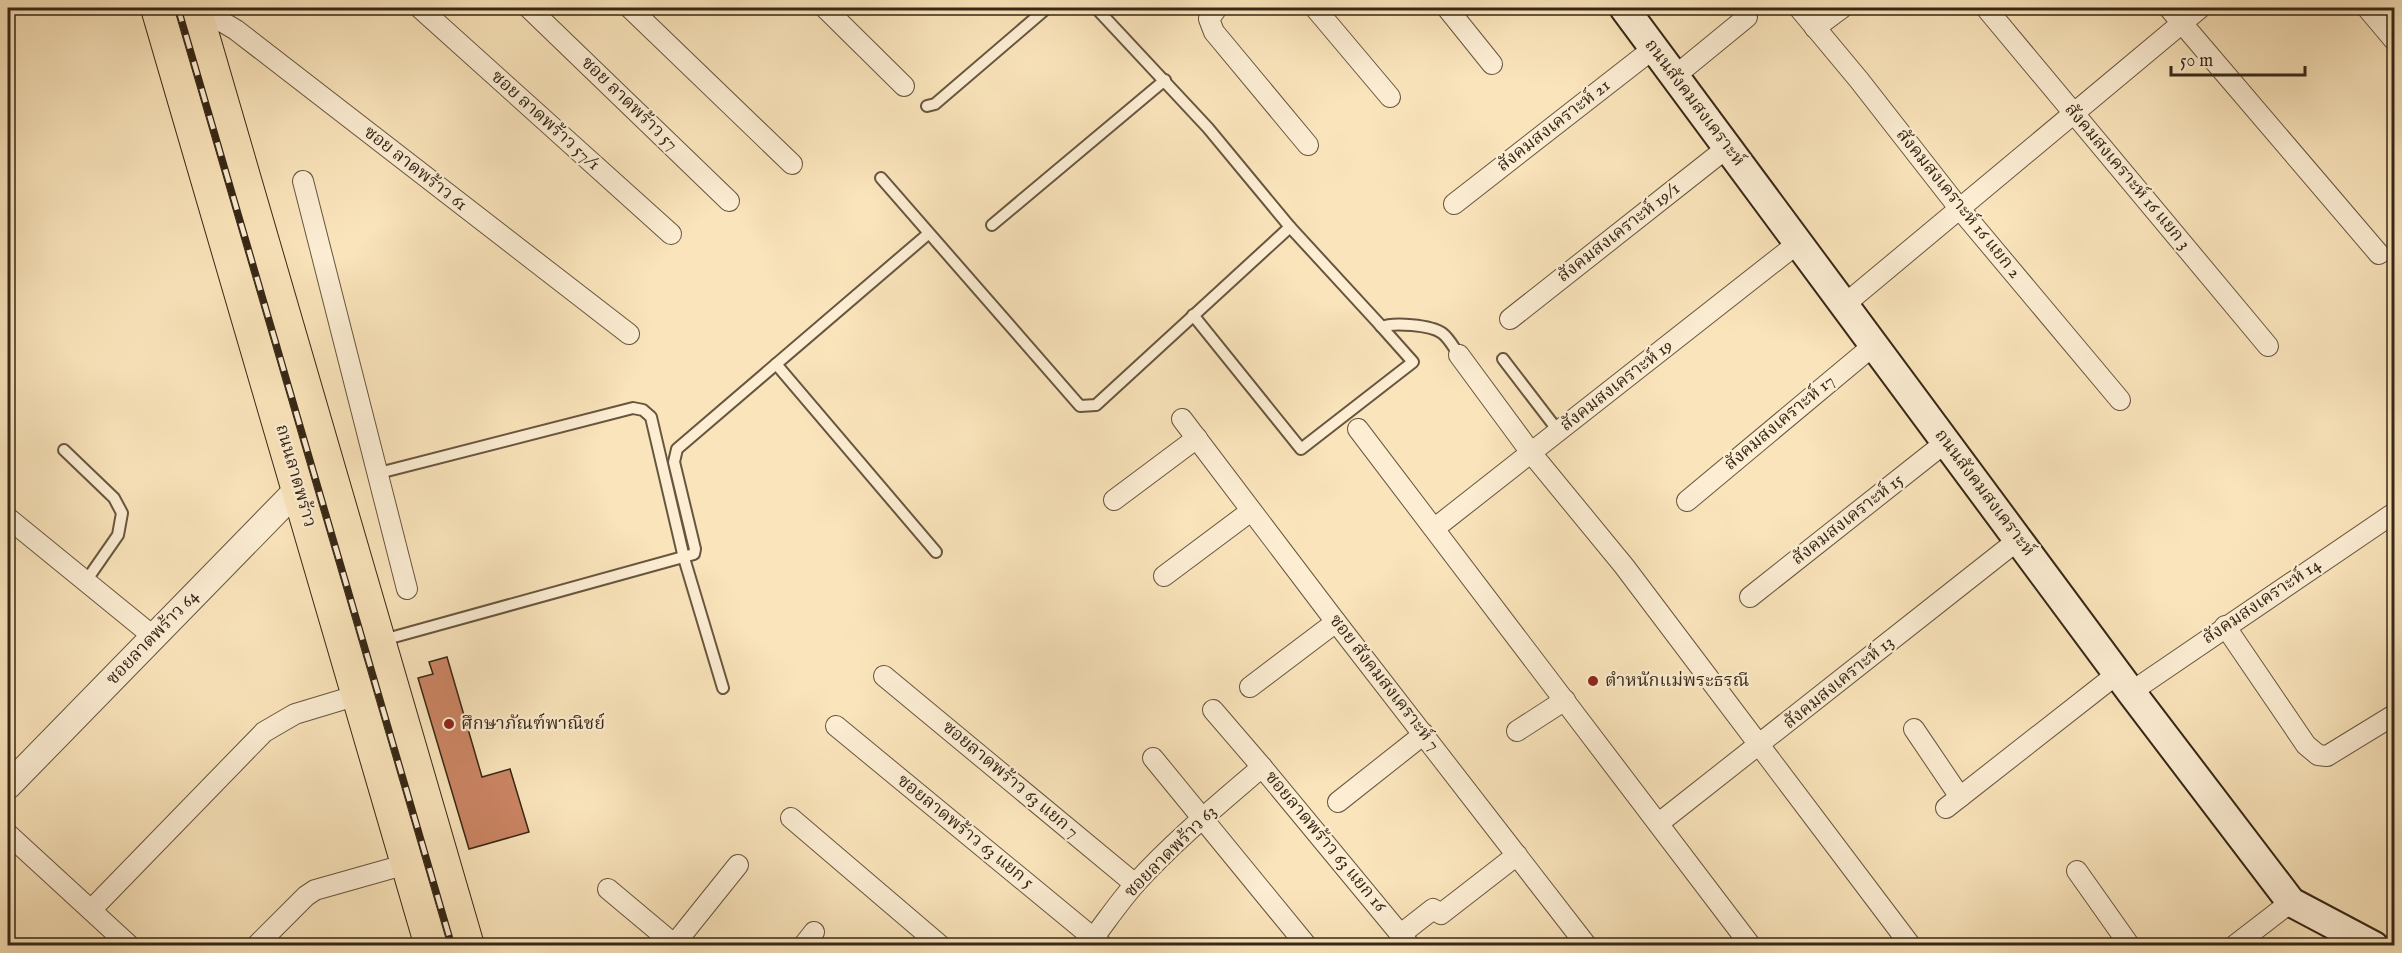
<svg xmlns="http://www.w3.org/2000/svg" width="2402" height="953" font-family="'IM FELL English','Noto Serif Thai',serif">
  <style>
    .building { fill: #cc8564; stroke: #362716; stroke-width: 1.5 }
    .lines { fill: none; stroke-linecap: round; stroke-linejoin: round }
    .service-casing { stroke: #67563f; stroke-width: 14 }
    .minor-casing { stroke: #67563f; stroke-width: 22 }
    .tertiary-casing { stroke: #67563f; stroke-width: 28 }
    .secondary-casing { stroke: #362716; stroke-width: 32 }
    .primary-casing { stroke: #362716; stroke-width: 34 }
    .service { stroke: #fcedd3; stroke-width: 10 }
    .minor { stroke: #fcedd3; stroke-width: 20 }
    .tertiary { stroke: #fcedd3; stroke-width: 26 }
    .secondary { stroke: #fcedd3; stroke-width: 28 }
    .primary { stroke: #fae4bb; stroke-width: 32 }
    .rail-casing { stroke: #362716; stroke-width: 7 }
    .rail { stroke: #fcedd3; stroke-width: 4.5; stroke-dasharray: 14; stroke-linecap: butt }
    .poi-dot { fill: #8f2418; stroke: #fcedd3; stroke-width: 2 }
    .labels { text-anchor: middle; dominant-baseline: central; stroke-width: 4.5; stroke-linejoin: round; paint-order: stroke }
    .street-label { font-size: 18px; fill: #362716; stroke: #fcedd3 }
    .poi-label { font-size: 18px; fill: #362716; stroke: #fcedd3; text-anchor: start }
  </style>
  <rect width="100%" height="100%" fill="#fae4bb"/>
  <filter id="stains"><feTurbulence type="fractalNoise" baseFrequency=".00333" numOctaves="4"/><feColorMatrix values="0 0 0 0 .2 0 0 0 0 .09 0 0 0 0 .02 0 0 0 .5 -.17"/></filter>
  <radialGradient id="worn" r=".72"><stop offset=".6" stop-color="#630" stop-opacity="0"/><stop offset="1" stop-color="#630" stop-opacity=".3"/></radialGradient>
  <path class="building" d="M447 657 482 777 510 769 529 832 469 849 418 678 433 674 429 662Z"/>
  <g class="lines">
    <defs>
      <g id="service">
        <path d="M1096 8 1208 128 1290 227 1382 327C1393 322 1431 325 1442 333 1449 338 1454 348 1459 355"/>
        <path d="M927 106 935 104 1047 8"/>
        <path d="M881 178 1080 406 1096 405 1290 227"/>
        <path d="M992 225 1165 80"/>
        <path d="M1193 315 1301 449 1413 362 1380 325"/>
        <path d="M1503 359 1559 432"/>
        <path d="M776 364 936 552"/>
        <path d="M64 450 114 498 122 513 118 535 86 581"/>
        <path d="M379 473 633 408 643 410 651 417 684 558 723 688"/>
        <path d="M383 640 694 554 695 549 674 462 677 449 928 234"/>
      </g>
      <g id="minor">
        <path d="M199 8 236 30 629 334"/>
        <path d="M420 8 671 234"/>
        <path d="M529 8 729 201"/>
        <path d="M630 8 792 164"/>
        <path d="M825 8 904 86"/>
        <path d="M1217 8 1209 19 1214 32 1308 145"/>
        <path d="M1315 8 1390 97"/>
        <path d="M1447 8 1492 64"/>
        <path d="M1799 8 1859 80 1959 208 2120 400"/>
        <path d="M1986 8 2268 346"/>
        <path d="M2169 8 2379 254"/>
        <path d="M2367 8 2394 40"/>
        <path d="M1815 28 1842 8"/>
        <path d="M1675 76 1747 17"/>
        <path d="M303 181 407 589"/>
        <path d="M1454 204 1654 48"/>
        <path d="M1844 305 2200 8"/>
        <path d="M1510 319 1728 147"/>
        <path d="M1459 355 1532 454 1624 566 1911 946"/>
        <path d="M1182 419 1336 622 1587 946"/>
        <path d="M1358 429 1751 946"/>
        <path d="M1114 500 1197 438"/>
        <path d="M1687 501 1874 345"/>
        <path d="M8 518 154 637"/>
        <path d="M1435 528 1798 243"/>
        <path d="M1164 576 1251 511"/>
        <path d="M1750 597 1946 442"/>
        <path d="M2225 626 2306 745 2318 755 2327 756 2394 715"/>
        <path d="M884 676 1135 884"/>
        <path d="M1250 687 1336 622"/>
        <path d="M2131 692 2394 513"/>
        <path d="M1213 710 1262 767 1410 946"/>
        <path d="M836 726 1103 946"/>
        <path d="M1914 729 1960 797"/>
        <path d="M1517 731 1565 700"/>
        <path d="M1153 758 1307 946"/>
        <path d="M1338 802 1424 734"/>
        <path d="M1946 808 2117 674"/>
        <path d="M791 818 941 946"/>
        <path d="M1659 823 2018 540"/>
        <path d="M8 834 130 946"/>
        <path d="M2077 871 2130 946"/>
        <path d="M608 889 676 946"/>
        <path d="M92 909 264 732 295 714 358 695"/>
        <path d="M1401 934 1433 909 1441 914 1517 855"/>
        <path d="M256 946 306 896 315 890 407 864"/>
        <path d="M673 946 738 865"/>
        <path d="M803 946 814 932"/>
        <path d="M1087 946C1104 925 1118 903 1136 883 1174 841 1219 804 1262 767"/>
        <path d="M2234 946 2291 902"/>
        <path d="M2394 946V945"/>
      </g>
      <path id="tertiary" d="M8 786 298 489"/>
      <path id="secondary" d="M1624 8 2131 692 2291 902 2374 946"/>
      <g id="primary">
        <path d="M157 8 431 946"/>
        <path d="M195 8 468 946"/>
      </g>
    </defs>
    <use href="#service" class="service-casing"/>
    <use href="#minor" class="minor-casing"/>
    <use href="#tertiary" class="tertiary-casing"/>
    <use href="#secondary" class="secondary-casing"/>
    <use href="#primary" class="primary-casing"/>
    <use href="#service" class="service"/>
    <use href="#minor" class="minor"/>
    <use href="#tertiary" class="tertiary"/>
    <use href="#secondary" class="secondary"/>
    <use href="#primary" class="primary"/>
    <defs>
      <path id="rail" d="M178 8 452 946"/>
    </defs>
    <use href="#rail" class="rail-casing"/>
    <use href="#rail" class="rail"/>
  </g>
  <g class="poi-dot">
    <circle cx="1593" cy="681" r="6"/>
    <circle cx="449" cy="724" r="6"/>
  </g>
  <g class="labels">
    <g class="street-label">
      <text transform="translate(1694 103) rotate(53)">ถนนสังคมสงเคราะห์</text>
      <text transform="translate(629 104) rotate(44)">ซอย ลาดพร้าว 57</text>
      <text transform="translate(545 121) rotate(42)">ซอย ลาดพร้าว 57/1</text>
      <text transform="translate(1554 126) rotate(-38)">สังคมสงเคราะห์ 21</text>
      <text transform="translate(415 169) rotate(38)">ซอย ลาดพร้าว 61</text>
      <text transform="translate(2127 177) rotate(50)">สังคมสงเคราะห์ 16 แยก 3</text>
      <text transform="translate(1958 204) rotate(51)">สังคมสงเคราะห์ 16 แยก 2</text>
      <text transform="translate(1619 233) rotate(-38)">สังคมสงเคราะห์ 19/1</text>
      <text transform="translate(1617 386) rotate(-38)">สังคมสงเคราะห์ 19</text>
      <text transform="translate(1780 423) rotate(-40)">สังคมสงเคราะห์ 17</text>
      <text transform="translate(295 476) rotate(74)">ถนนลาดพร้าว</text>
      <text transform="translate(1984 493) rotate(53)">ถนนสังคมสงเคราะห์</text>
      <text transform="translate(1848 520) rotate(-38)">สังคมสงเคราะห์ 15</text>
      <text transform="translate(2262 602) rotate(-34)">สังคมสงเคราะห์ 14</text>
      <text transform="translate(153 638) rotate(-46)">ซอยลาดพร้าว 64</text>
      <text transform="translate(1384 683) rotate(52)">ซอย สังคมสงเคราะห์ 7</text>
      <text transform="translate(1839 683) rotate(-39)">สังคมสงเคราะห์ 13</text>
      <text transform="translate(1010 780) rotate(40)">ซอยลาดพร้าว 63 แยก 7</text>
      <text transform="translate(965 832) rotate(39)">ซอยลาดพร้าว 63 แยก 5</text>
      <text transform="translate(1325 842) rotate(50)">ซอยลาดพร้าว 63 แยก 16</text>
      <text transform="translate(1171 852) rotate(-45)">ซอยลาดพร้าว 63</text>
    </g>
    <g class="poi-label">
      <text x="1605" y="681">ตำหนักแม่พระธรณี</text>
      <text x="461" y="724">ศึกษาภัณฑ์พาณิชย์</text>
    </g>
  </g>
  <rect width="2402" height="953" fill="none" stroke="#fae4bb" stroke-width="30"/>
  <rect x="9" y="9" width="2384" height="935" fill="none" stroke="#362716" stroke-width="3"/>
  <rect x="15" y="15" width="2372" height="923" fill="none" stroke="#362716" stroke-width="1.5"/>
  <path d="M2171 66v9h134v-9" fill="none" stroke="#362716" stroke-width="3"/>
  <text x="2180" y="66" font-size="18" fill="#362716" stroke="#fcedd3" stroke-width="4.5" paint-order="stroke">50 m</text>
  <rect width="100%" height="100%" filter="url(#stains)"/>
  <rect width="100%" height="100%" fill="url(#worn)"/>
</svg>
